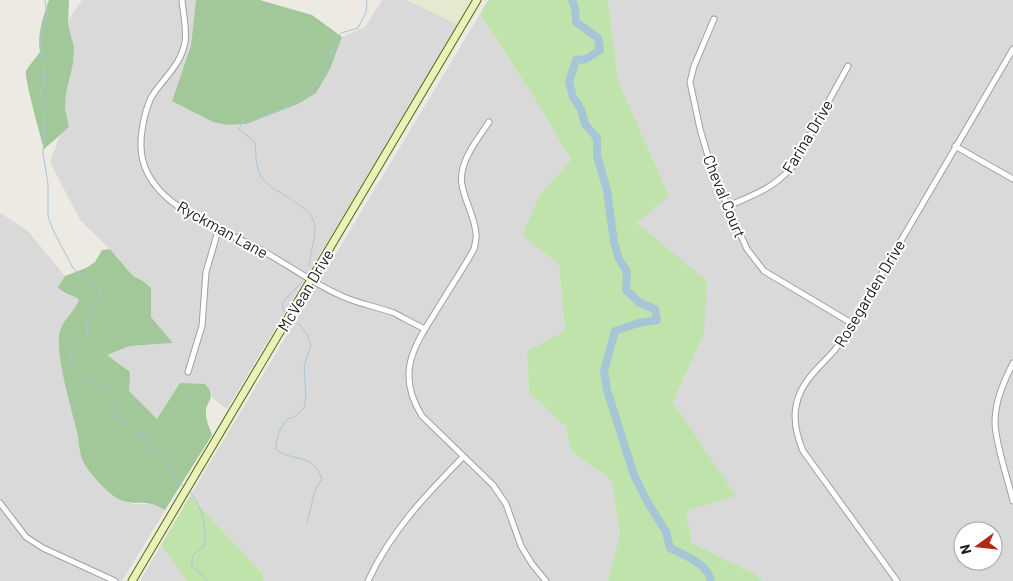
<svg xmlns="http://www.w3.org/2000/svg" width="1013" height="581" font-family="Barlow,sans-serif">
  <style>
    .residential { fill: #dad9d9; fill-rule: evenodd }
    .farmland { fill: #e4eacf }
    .grass { fill: #c0e3ac }
    .forest { fill: #a2c89a }
    .lines { fill: none; stroke-linecap: round; stroke-linejoin: round }
    .stream { stroke: #a6c5d7; stroke-width: 1 }
    .river { stroke: #a6c5d7; stroke-width: 8 }
    .street-casing { stroke: #a0a0a0; stroke-width: 7 }
    .secondary-casing { stroke: #53680e; stroke-width: 9 }
    .street { stroke: #fff; stroke-width: 5 }
    .secondary { stroke: #e9f3b9; stroke-width: 7 }
    .labels { text-anchor: middle; dominant-baseline: central; stroke-width: 4; stroke-linejoin: round; paint-order: stroke }
    .street-label { font-size: 16px; fill: #1c1c1c; stroke: #fff }
  </style>
  <rect width="100%" height="100%" fill="#eceae2"/>
  <g class="residential">
    <path d="M82 0H196L192 46 172 101 228 125 246 124 298 104 330 69 342 37 365 27 382 0H407L458 25 227 409 212 398 211 390 157 420 129 391 107 355 130 346 173 343 151 317V288L143 281 133 276 117 256 80 220 50 162 60 135 69 127 65 108 66 94 73 64 74 47 68 24 69 19Z"/>
    <path d="M608 0H1013V581H763L755 574 692 543 686 511 735 496 673 402 704 334 637 223 669 196 618 80ZM963 531H993V561H963Z"/>
    <path d="M480 14 535 99 571 160 541 193 559 264 565 331 527 351 529 393 566 427 571 451 611 480 620 533 608 581H264L263 574 190 496Z"/>
    <path d="M0 213 27 230 65 276 58 287 64 294 75 296 79 300 76 307 69 314 63 324 59 334 81 458 125 502 135 504H154L165 510 122 581H0Z"/>
    <path d="M161 545 187 581H140Z"/>
  </g>
  <path class="farmland" d="M407 0H472L458 25Z"/>
  <g class="grass">
    <path d="M488 0H608L618 80 669 196 637 223 707 281 704 334 673 402 736 496 686 511 692 543 755 574 763 581H608L620 533 611 480 571 451 566 427 529 393 527 351 565 331 559 264 522 235 541 193 571 160 535 99 480 14Z"/>
    <path d="M190 496 263 574 264 581H187L161 545Z"/>
  </g>
  <g class="forest">
    <path d="M49 0H69L68 24 74 47 73 64 66 94 65 108 69 127 44 149C41 137 24 78 26 71 29 65 36 58 40 52 37 33 43 18 49 0Z"/>
    <path d="M196 0H260L312 15 342 37 330 69 316 93 298 104 246 124 228 125 213 122 172 101 191 46Z"/>
    <path d="M110 249 133 276 143 281 151 288V317L173 343 130 346 107 355 130 372 129 391 157 419 180 383 205 384C219 399 204 400 206 415 206 421 210 428 212 435L165 510C162 509 158 506 155 505 141 500 131 507 115 497 105 490 86 470 82 459 79 451 79 442 77 433 71 406 57 362 59 336 61 320 74 313 79 300 73 293 66 297 58 287L65 276 86 268 95 262 102 250Z"/>
  </g>
  <g class="lines">
    <g class="stream">
      <path d="M45 0 47 16 40 37 45 77 44 86 41 92 45 123 43 153 48 184V216L53 230 73 268 87 281 99 288C103 299 95 313 86 319L87 336C82 340 76 345 73 350 68 361 75 375 84 380 98 389 106 382 115 401L111 414 136 432 145 441 151 452 163 457 166 460 174 478 184 487"/>
      <path d="M316 84 324 73 335 40 341 33 358 28 366 13 367 0"/>
      <path d="M309 266C310 254 315 240 315 228 315 205 275 195 263 179 255 169 256 153 255 142L239 129 243 120C258 120 290 107 303 97 307 94 311 90 314 86"/>
      <path d="M284 312 282 303 302 282"/>
      <path d="M297 322 307 334 311 345 304 366 306 397 304 408 294 417 287 419C280 428 276 437 276 449 293 463 313 452 322 479L315 490 307 523"/>
      <path d="M190 492C203 509 207 526 204 547 194 553 191 554 192 566L208 581"/>
    </g>
    <path class="river" d="M572 0 575 8 576 22 598 38 600 50 586 59 576 60 569 82 573 97 581 109 585 124 597 138V156L607 190 614 242 619 259 627 272 626 290 640 303 655 309 657 320 638 323 615 331 604 371 607 390 634 475 647 501 666 532 670 548C683 555 709 564 711 581"/>
    <defs>
      <g id="street">
        <path d="M182 0C183 13 187 28 185 42 181 64 166 76 154 93 146 104 141 130 141 143 139 204 219 227 261 250 289 265 315 285 344 297 360 304 378 307 394 313 404 318 414 324 425 329"/>
        <path d="M714 19 694 66 690 82 700 129 713 173 737 227 747 249 764 271 853 324"/>
        <path d="M489 122C477 140 458 163 462 185 465 202 475 217 476 234 477 238 475 244 474 249 463 269 450 288 438 308 414 346 395 373 422 416L493 485 506 504 521 546 532 564 546 581"/>
        <path d="M955 146 1013 179"/>
        <path d="M728 206C754 195 774 188 793 166L848 66"/>
        <path d="M1013 363C1004 381 995 401 995 422 995 443 1008 479 1013 501"/>
        <path d="M188 372 202 326 206 272 218 231"/>
        <path d="M0 503 26 537 43 548 115 581"/>
        <path d="M368 581C391 531 425 496 463 457"/>
        <path d="M897 581 803 451C790 420 792 395 816 370 821 364 827 359 832 353 839 346 844 336 850 328L1013 49"/>
      </g>
      <path id="secondary" d="M132 581 477 0"/>
    </defs>
    <use href="#street" class="street-casing"/>
    <use href="#secondary" class="secondary-casing"/>
    <use href="#street" class="street"/>
    <use href="#secondary" class="secondary"/>
  </g>
  <g class="labels">
    <g class="street-label">
      <text transform="translate(807 136) rotate(-59)">Farina Drive</text>
      <text transform="translate(725 196) rotate(68)">Cheval Court</text>
      <text transform="translate(223 229) rotate(29)">Ryckman Lane</text>
      <text transform="translate(305 290) rotate(-59)">McVean Drive</text>
      <text transform="translate(869 293) rotate(-59)">Rosegarden Drive</text>
    </g>
  </g>
  <g transform="translate(978 546) rotate(255)"><circle r="24" fill="#ffffff" stroke="#a4a4a4"/>
  <path d="M0-4L9 19L0 12L-9 19Z" fill="#b72611"/>
  <text y="-8" font-size="14" font-weight="bold" text-anchor="middle" fill="#1c1c1c">N</text>
  </g>
</svg>
